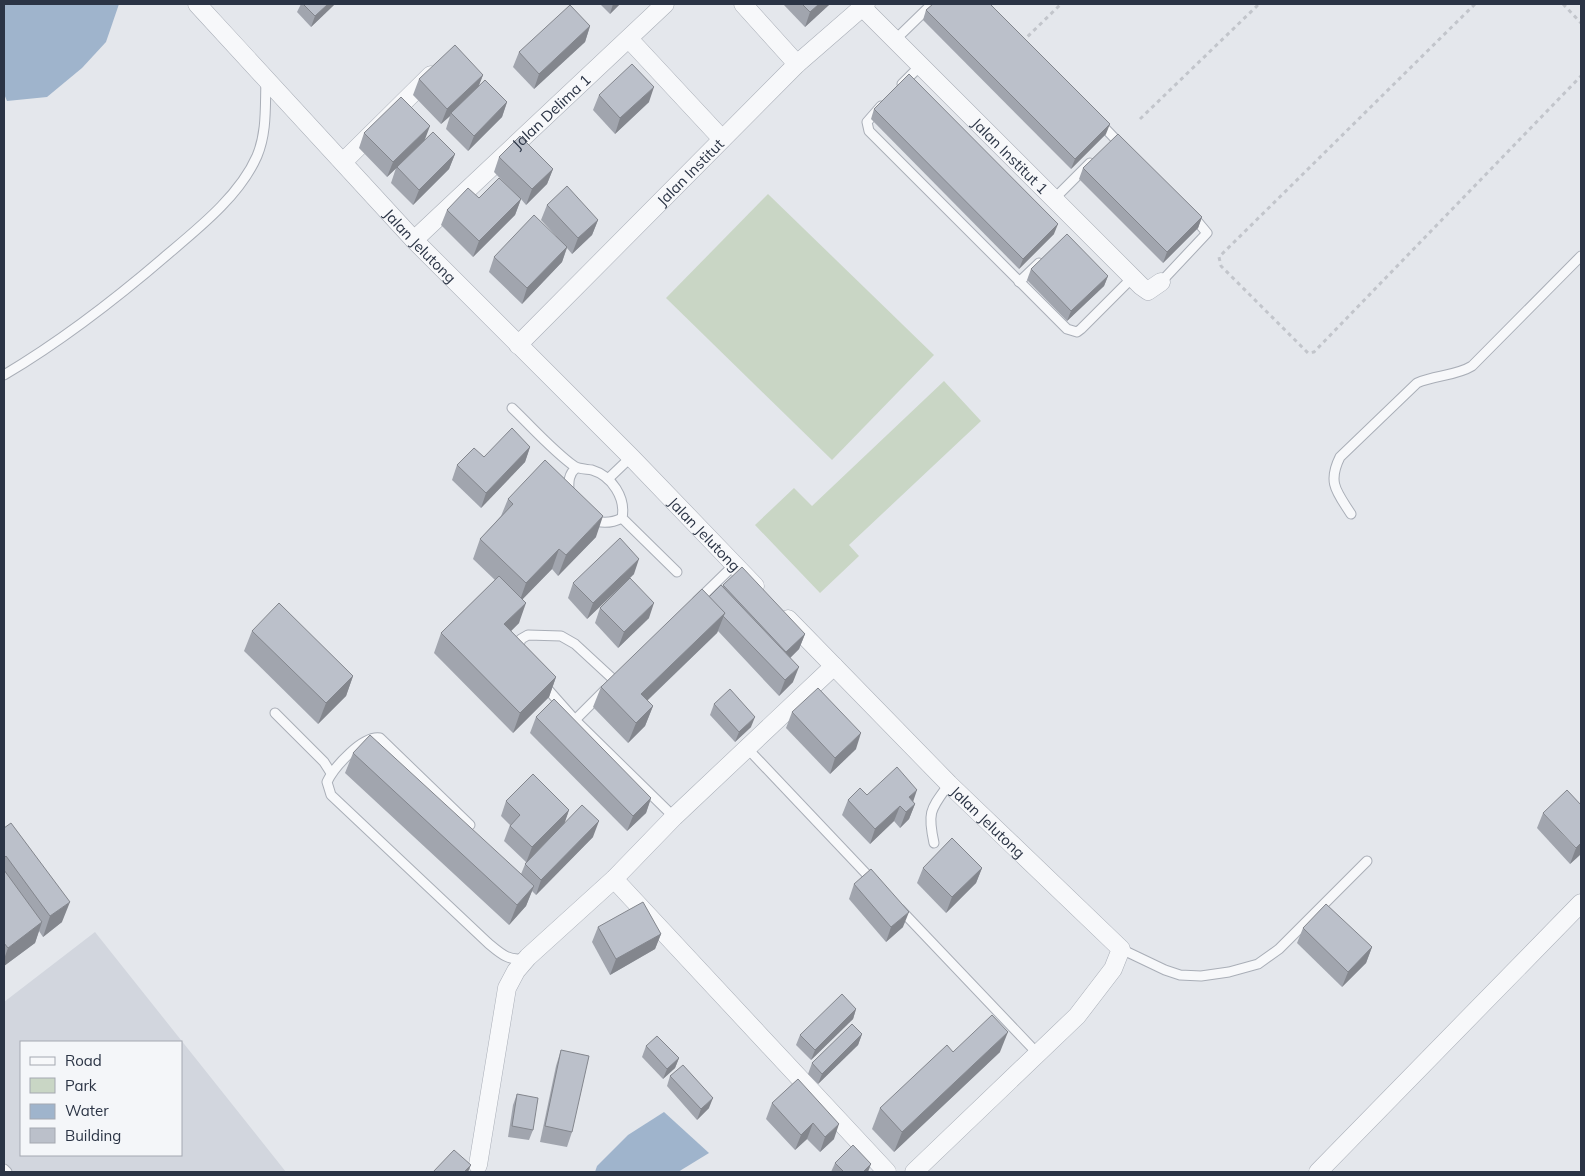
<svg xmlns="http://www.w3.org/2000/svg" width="1585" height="1176" font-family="Mulish,sans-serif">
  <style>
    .built { fill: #d2d6de; fill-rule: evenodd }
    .green { fill: #c9d6c5 }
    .water { fill: #9fb4cc }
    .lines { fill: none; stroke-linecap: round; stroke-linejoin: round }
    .lane-casing { stroke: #a9aeb7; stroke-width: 11 }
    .street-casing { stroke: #a9aeb7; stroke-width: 19 }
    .path { stroke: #c2c5cb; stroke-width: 3; stroke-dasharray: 4 4; stroke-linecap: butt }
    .lane { stroke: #f7f8fa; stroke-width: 9 }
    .street { stroke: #f7f8fa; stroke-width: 18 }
    .wall { fill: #a1a5ae }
    .shaded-wall { fill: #83868d }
    .building { fill: #bbc0ca; stroke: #83868d }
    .labels { text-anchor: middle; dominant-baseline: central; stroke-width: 4; stroke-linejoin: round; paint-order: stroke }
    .street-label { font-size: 15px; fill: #2b3445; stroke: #f4f6f9 }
  </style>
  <rect width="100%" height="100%" fill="#e4e7ec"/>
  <path class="built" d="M95 932 286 1172H4V1002ZM21 1042H181V1155H21Z"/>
  <g class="green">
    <path d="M768 194 934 355 832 460 666 298Z"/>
    <path d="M944 381 981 421 849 545 859 556 820 593 755 525 794 488 812 506Z"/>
  </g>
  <g class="water">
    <path d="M4 4H119L106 42 82 68 47 97 7 101 4 94Z"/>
    <path d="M664 1112 709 1153 678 1172H595L597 1166 628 1135Z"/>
  </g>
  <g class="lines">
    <defs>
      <g id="lane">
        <path d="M896 39 932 4"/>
        <path d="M902 84 921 65"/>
        <path d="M881 106 867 122 869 131 1067 329 1077 332 1081 329 1132 278"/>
        <path d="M1100 123 1122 146"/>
        <path d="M1054 199 1090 163"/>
        <path d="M1019 282 1039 263"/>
        <path d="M1161 282 1207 233 1192 215"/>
        <path d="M4 375C63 340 117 298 168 254 200 227 240 195 257 156 267 132 265 107 266 81"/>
        <path d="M512 408C532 427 552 450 574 466 578 469 586 469 592 470 612 476 626 498 622 518L677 572"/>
        <path d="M608 479 631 457"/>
        <path d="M569 495C569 485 567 475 576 468"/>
        <path d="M1351 514C1337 492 1327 483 1340 457L1417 383C1435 375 1456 376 1472 366L1581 256"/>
        <path d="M590 519C601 524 612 523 622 518"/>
        <path d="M697 601 734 565"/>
        <path d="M517 652 521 639 528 635 561 636 575 644 614 680"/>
        <path d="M544 685 575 720 674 817"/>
        <path d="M275 713 324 762 331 773"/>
        <path d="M575 720 605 690"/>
        <path d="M747 748 874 882"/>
        <path d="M470 825 380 738C363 735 334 767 327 782L331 795 488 943C500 953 509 962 525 958"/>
        <path d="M934 843C927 811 931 809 949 784"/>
        <path d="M900 909 1038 1054"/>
        <path d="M1121 949 1165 970 1180 975 1201 976 1229 972 1258 964 1279 949 1367 861"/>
        <path d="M4 1169 7 1172"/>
      </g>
      <g id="street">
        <path id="s1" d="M197 4 414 240 631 457 755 586"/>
        <path d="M743 4 797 64"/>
        <path id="s2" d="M862 7 1141 286 1148 291 1161 282"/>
        <path d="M629 39 722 139"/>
        <path d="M343 162 431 75"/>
        <path id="s3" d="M414 240 665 4"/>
        <path id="s4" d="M518 345 797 64 866 4"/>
        <path id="s5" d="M788 619 949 784 1121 949 1113 969 1077 1016 914 1172"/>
        <path d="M614 879 887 1172"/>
        <path d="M478 1165 507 988 516 971 528 957 614 879 674 817 834 666"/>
        <path d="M1318 1172 1581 903"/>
      </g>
    </defs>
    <use href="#lane" class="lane-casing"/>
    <use href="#street" class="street-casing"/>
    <g class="path">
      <path d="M1475 4 1219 257 1221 266 1308 353 1314 352 1581 76"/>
      <path d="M1563 4 1581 23"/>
      <path d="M1022 42 1061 4"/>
      <path d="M1140 119 1259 4"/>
    </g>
    <use href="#lane" class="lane"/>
    <use href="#street" class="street"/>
  </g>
  <g class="wall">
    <path d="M301 4H335L311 27 297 12Z"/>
    <path d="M600 4H620L610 14Z"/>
    <path d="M783 4H830L805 27Z"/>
    <path d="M926 10 1106 134 1071 169 923 20Z"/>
    <path d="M590 26 585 42 534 89 513 67 519 52Z"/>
    <path d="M483 75 479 85 507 102 502 117 468 151 446 129 450 116 441 124 413 95 419 79Z"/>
    <path d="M599 95 649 102 615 134 593 110Z"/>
    <path d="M874 109 1054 234 1019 269 871 119Z"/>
    <path d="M364 133 424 141 455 154 449 169 413 205 391 183 396 168 387 177 359 148Z"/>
    <path d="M499 157 553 169 547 184 526 205 521 199 515 215 473 257 441 225 447 210 479 198 517 196 494 172Z"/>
    <path d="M1083 168 1202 217 1198 228 1163 263 1079 179Z"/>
    <path d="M547 205 598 220 592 235 572 254 567 248 562 262 522 304 489 272 494 257 556 236 541 220Z"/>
    <path d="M1031 269 1108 276 1104 286 1067 321 1027 280Z"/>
    <path d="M530 447 525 462 481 508 452 480 457 465Z"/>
    <path d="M508 499 596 537 558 576 552 569 522 599 519 623 511 631 556 677 549 697 513 733 434 653 441 633 495 580 473 559 480 539 501 516Z"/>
    <path d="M634 574 587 619 568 598 573 583Z"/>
    <path d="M723 585 805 634 799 649 790 658 793 682 779 696 718 631 717 633 647 701 653 706 645 726 628 743 593 707 601 687 709 597 722 587Z"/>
    <path d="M600 608 649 618 618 648 595 623Z"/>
    <path d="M252 631 353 676 346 696 318 724 244 651Z"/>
    <path d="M714 704 751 727 735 742 710 715Z"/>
    <path d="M792 712 856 749 830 774 786 728Z"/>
    <path d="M536 717 651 798 646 813 627 831 530 733Z"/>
    <path d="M353 753 521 874 526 862 504 841 510 825 501 816 506 801 569 810 564 823 593 837 536 895 532 891 526 906 509 925 345 773Z"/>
    <path d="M867 795 913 802 915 804 909 819 900 828 894 821 870 844 842 815 848 800Z"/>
    <path d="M1543 813 1581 854 1570 864 1537 828Z"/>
    <path d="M4 828 62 922 43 937 39 931 35 943 4 966Z"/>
    <path d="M923 868H982L976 883 946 913 917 883Z"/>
    <path d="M854 884 903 927 886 942 849 899Z"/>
    <path d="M598 927 661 934 655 949 610 975 592 942Z"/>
    <path d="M1303 928 1372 947 1366 963 1342 987 1297 943Z"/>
    <path d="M856 1009 853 1019 811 1060 796 1045 800 1035Z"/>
    <path d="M862 1034 858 1045 818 1084 808 1074 812 1063Z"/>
    <path d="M646 1046 679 1058 675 1068 663 1079 642 1057Z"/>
    <path d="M561 1050 572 1132 567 1147 540 1142 556 1066Z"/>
    <path d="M953 1052H1000L894 1152 872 1129 880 1108Z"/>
    <path d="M670 1076 709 1108 697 1120 667 1086Z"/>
    <path d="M798 1079 834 1139 820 1152 807 1139 795 1150 766 1119 772 1103Z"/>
    <path d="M517 1094 533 1130 529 1140 508 1137 513 1105Z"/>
    <path d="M835 1163 868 1172H831Z"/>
  </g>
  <g class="shaded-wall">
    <path d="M328 4H335L311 27 315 16Z"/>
    <path d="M613 4H620L610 14Z"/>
    <path d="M819 4H830L805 27 810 12Z"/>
    <path d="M590 26 585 42 534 89 539 74Z"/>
    <path d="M483 75 477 90 451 113 450 116 441 124 447 109Z"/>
    <path d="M654 87 649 102 615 134 620 118Z"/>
    <path d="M507 102 502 117 468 151 474 136Z"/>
    <path d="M1110 124 1106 134 1071 169 1075 159Z"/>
    <path d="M430 126 424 142 387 177 393 162Z"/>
    <path d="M455 154 449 169 413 205 419 190Z"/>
    <path d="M553 169 547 184 526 205 532 189Z"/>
    <path d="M521 199 515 215 473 257 479 241Z"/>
    <path d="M1202 217 1198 228 1163 263 1167 252Z"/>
    <path d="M598 220 592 235 572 254 578 238Z"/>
    <path d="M1058 224 1054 234 1019 269 1023 259Z"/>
    <path d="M567 247 562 262 522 304 527 288Z"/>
    <path d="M1108 276 1104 286 1067 321 1071 311Z"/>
    <path d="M530 447 525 462 481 508 486 493Z"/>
    <path d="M603 516 596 537 558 576 566 555Z"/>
    <path d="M559 549 552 569 519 603 526 583Z"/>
    <path d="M639 559 634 574 587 619 593 603Z"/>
    <path d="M526 603 519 623 497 645 504 624Z"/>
    <path d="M654 603 649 618 618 648 624 632Z"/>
    <path d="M725 613 717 633 633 714 641 694Z"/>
    <path d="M805 634 799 649 781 667 786 652Z"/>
    <path d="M799 667 793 682 779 696 785 680Z"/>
    <path d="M353 676 346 696 318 724 326 703Z"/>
    <path d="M556 677 549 697 513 733 520 713Z"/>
    <path d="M653 706 645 726 628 743 636 723Z"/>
    <path d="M755 717 751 727 735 742 739 732Z"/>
    <path d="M861 733 856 749 830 774 835 758Z"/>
    <path d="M917 790 912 805 909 797Z"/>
    <path d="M651 798 646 813 627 831 633 816Z"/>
    <path d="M915 804 909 819 900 828 906 812Z"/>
    <path d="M900 806 894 821 870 844 875 829Z"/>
    <path d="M569 810 564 825 526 863 532 847Z"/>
    <path d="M599 821 593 837 536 895 541 880Z"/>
    <path d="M1581 843V854L1570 864 1576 848Z"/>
    <path d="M982 868 976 883 946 913 952 897Z"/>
    <path d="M534 886 526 906 509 925 517 905Z"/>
    <path d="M70 902 62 922 43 937 50 916Z"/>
    <path d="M909 912 903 927 886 942 891 927Z"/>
    <path d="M42 922 35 943 4 966V959L8 948Z"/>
    <path d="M661 934 655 949 610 975 616 959Z"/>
    <path d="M1372 947 1366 963 1342 987 1348 972Z"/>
    <path d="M856 1009 853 1019 811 1060 815 1050Z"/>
    <path d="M1008 1032 1000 1052 894 1152 902 1132Z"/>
    <path d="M862 1034 858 1045 818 1084 822 1074Z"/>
    <path d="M679 1058 675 1068 663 1079 667 1069Z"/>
    <path d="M713 1098 709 1108 697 1120 701 1109Z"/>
    <path d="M813 1123 807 1139 795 1150 801 1135Z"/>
    <path d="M839 1124 834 1139 820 1152 825 1137Z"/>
    <path d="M871 1164 868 1172H863Z"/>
    <path d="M471 1165 468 1172H464Z"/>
  </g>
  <g class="building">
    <path d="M303 4H328L315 16Z"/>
    <path d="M802 4H819L810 12Z"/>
    <path d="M933 4H990L1110 124 1075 159 926 10Z"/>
    <path d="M570 5 590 26 539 74 519 52Z"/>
    <path d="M455 45 483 75 447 109 419 79Z"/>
    <path d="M632 64 654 87 620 118 599 95Z"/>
    <path d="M909 74 1058 224 1023 259 874 109Z"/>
    <path d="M485 80 507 102 474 136 451 113Z"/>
    <path d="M401 97 430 126 393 162 364 133Z"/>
    <path d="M433 132 455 154 419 190 397 167Z"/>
    <path d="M1118 134 1202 217 1167 252 1083 168Z"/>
    <path d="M520 136 553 169 532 189 499 157Z"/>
    <path d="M499 178 521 199 479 241 447 210 468 188 479 198Z"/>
    <path d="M567 186 598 220 578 238 547 205Z"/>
    <path d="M534 215 567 247 527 288 494 257Z"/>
    <path d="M1067 234 1108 276 1071 311 1031 269Z"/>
    <path d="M512 428 530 447 486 493 457 465 474 448 484 457Z"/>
    <path d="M545 460 603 516 566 555 559 549 526 583 480 539 513 504 508 499Z"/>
    <path d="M620 538 639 559 593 603 573 583Z"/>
    <path d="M742 567 805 634 786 652 723 585Z"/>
    <path d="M499 576 526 603 504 624 556 677 520 713 441 633Z"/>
    <path d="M630 578 654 603 624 632 600 608Z"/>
    <path d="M721 585 799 667 785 680 723 616 725 613 709 597Z"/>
    <path d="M702 589 725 613 641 694 653 706 636 723 601 687Z"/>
    <path d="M279 603 353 676 326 703 252 631Z"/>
    <path d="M818 688 861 733 835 758 792 712Z"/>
    <path d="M730 689 755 717 739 732 714 704Z"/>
    <path d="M554 699 651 798 633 816 536 717Z"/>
    <path d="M370 735 534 886 517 905 353 753Z"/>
    <path d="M897 767 917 790 909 797 915 804 906 812 900 806 875 829 848 800 860 788 867 795Z"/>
    <path d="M533 774 569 810 532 847 510 826 520 815 506 801Z"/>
    <path d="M1567 790 1581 805V843L1576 848 1543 813Z"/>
    <path d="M582 805 599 821 541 880 525 864Z"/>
    <path d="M11 823 70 902 50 916 6 856 4 858V828Z"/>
    <path d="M952 838 982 868 952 897 923 868Z"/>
    <path d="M871 869 909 912 891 927 854 884Z"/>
    <path d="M4 870 42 922 8 948 4 943Z"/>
    <path d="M643 902 661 934 616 959 598 927Z"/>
    <path d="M1326 904 1372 947 1348 972 1303 928Z"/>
    <path d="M842 994 856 1009 815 1050 800 1035Z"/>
    <path d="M992 1015 1008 1032 902 1132 880 1108 947 1045 953 1052Z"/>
    <path d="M852 1024 862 1034 822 1074 812 1063Z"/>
    <path d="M657 1036 679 1058 667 1069 646 1046Z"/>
    <path d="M561 1050 589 1056 572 1132 545 1126Z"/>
    <path d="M683 1065 713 1098 701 1109 670 1076Z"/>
    <path d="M798 1079 839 1124 825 1137 813 1123 801 1135 772 1103Z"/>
    <path d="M517 1094 538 1098 533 1130 512 1126Z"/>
    <path d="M853 1145 871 1164 863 1172H844L835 1163Z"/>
    <path d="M454 1150 471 1165 464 1172H433Z"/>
  </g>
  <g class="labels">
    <g class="street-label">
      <text stroke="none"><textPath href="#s3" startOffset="188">Jalan Delima 1</textPath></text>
      <text stroke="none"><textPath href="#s2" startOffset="210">Jalan Institut 1</textPath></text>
      <text stroke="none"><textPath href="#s4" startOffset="244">Jalan Institut</textPath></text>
      <text stroke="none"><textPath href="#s1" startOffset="329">Jalan Jelutong</textPath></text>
      <text stroke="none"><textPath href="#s1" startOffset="734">Jalan Jelutong</textPath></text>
      <text stroke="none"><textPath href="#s5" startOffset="285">Jalan Jelutong</textPath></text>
    </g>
  </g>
  <rect width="1585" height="1176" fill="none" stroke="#2b3445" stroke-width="10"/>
  <rect x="20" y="1041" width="162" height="115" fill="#f4f6f9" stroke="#a4a8b1"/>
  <rect x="30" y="1057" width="25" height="8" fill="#f7f8fa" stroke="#a4a8b1"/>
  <text x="65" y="1066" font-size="15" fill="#2b3445">Road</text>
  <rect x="30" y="1078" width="25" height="15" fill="#c9d6c5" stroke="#a4a8b1"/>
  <text x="65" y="1091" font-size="15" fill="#2b3445">Park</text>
  <rect x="30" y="1104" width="25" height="15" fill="#9fb4cc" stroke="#a4a8b1"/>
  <text x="65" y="1116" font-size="15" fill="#2b3445">Water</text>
  <rect x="30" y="1128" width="25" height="15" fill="#bbc0ca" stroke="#a4a8b1"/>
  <text x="65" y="1141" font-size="15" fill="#2b3445">Building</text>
</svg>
